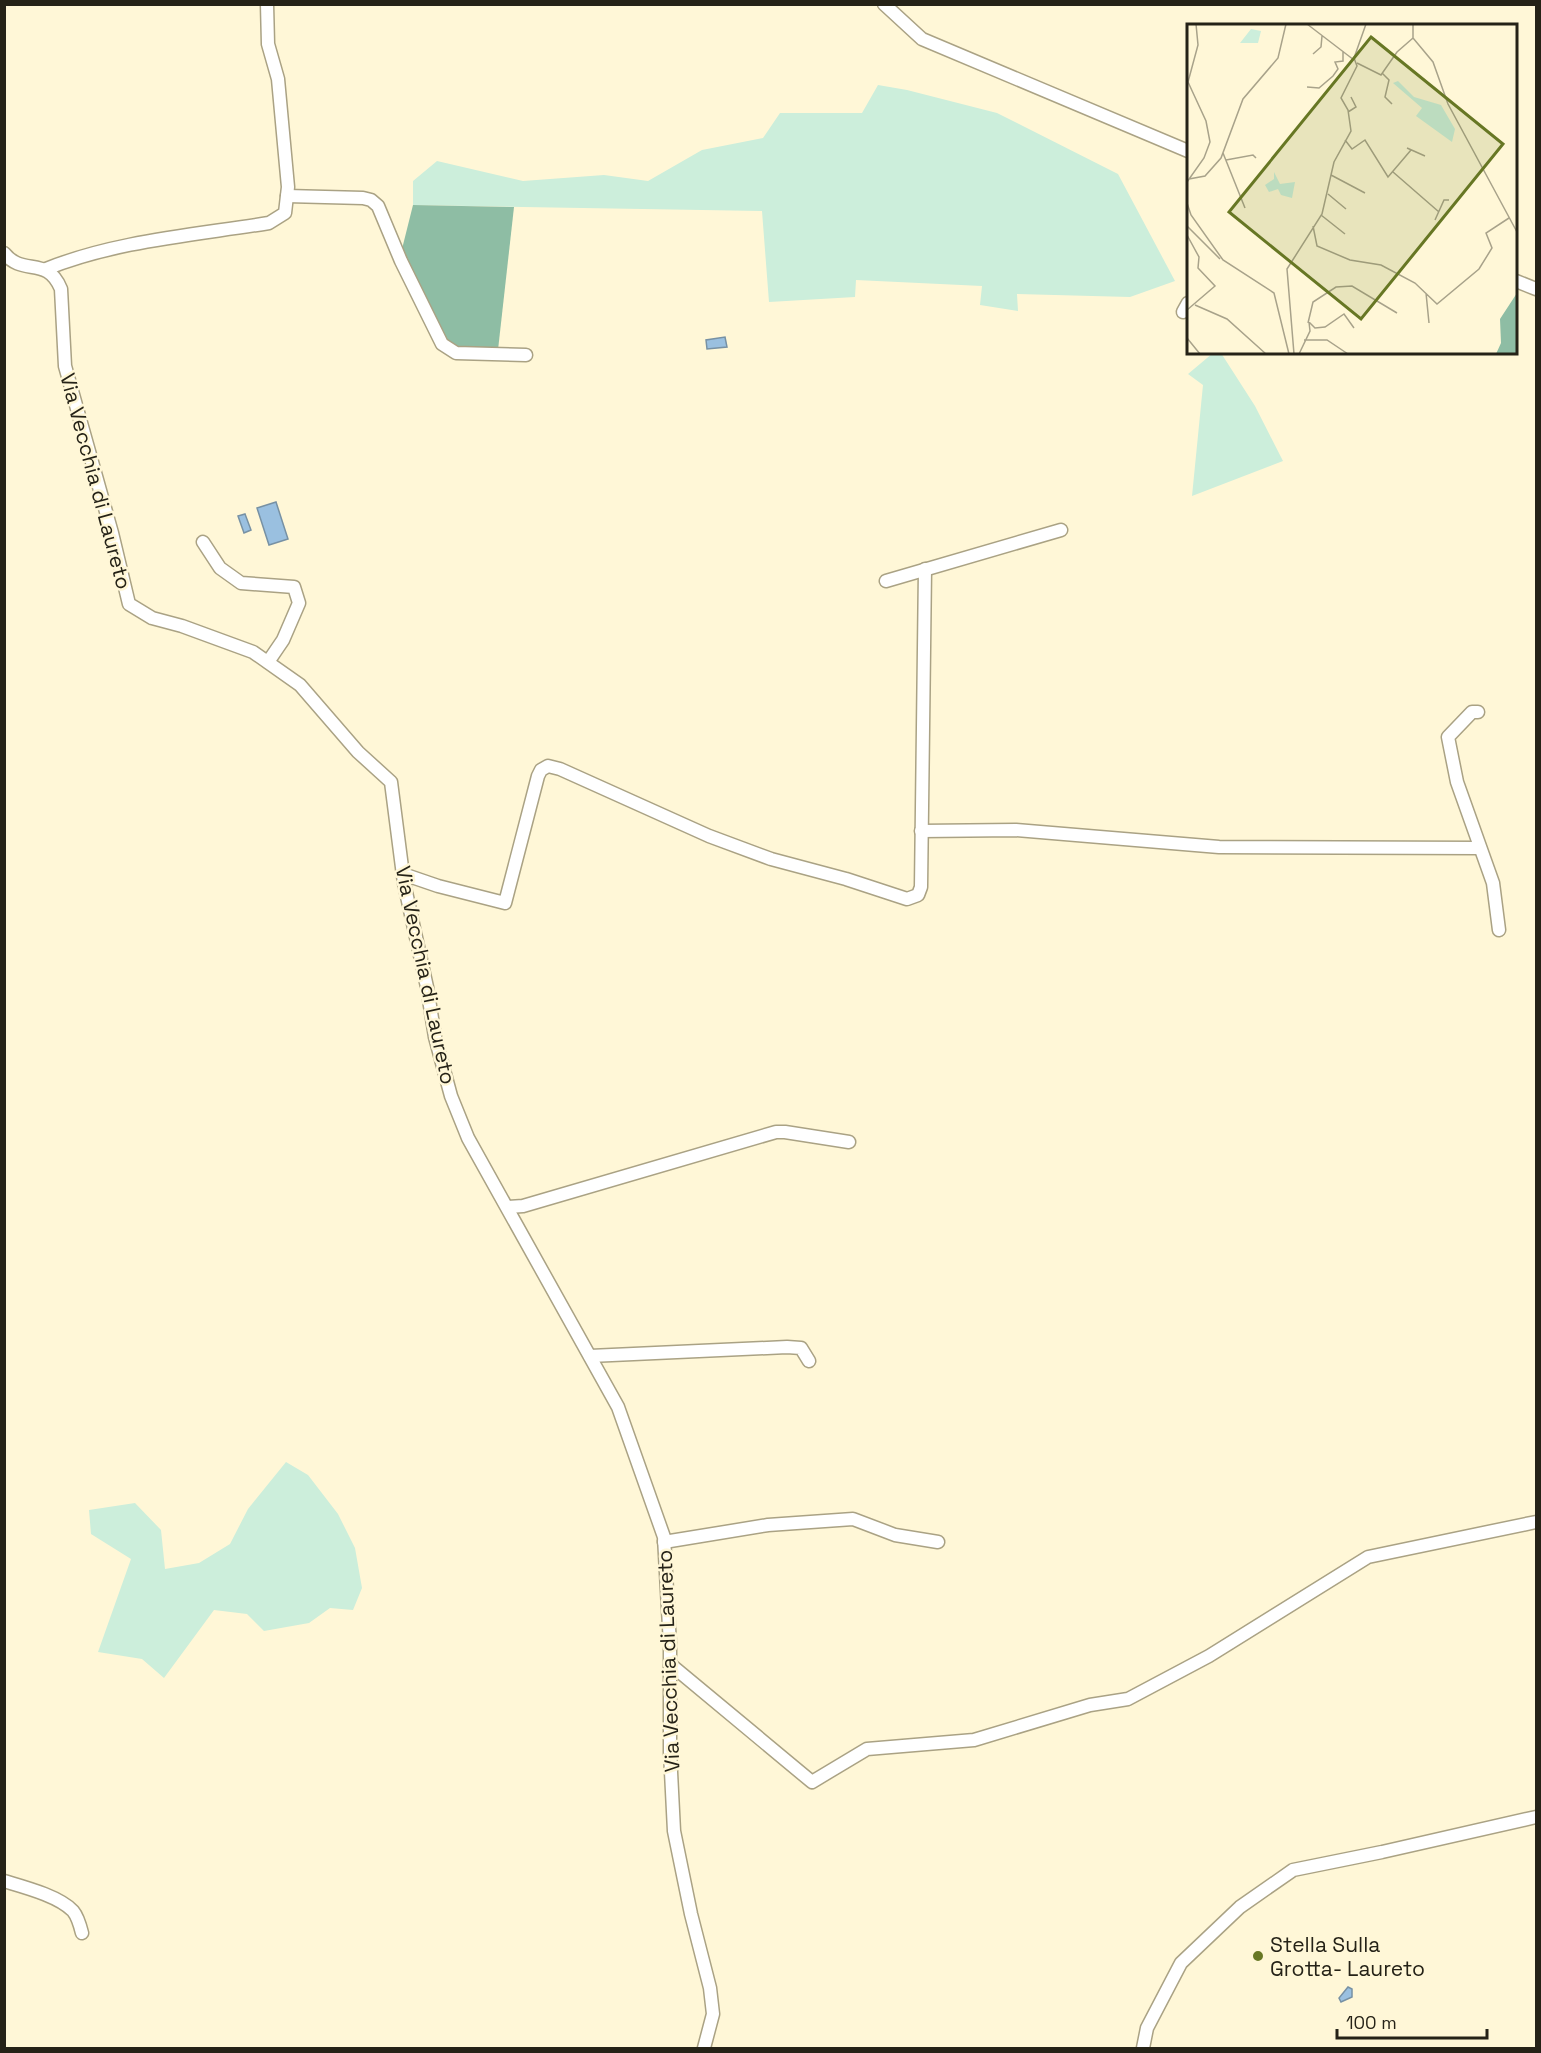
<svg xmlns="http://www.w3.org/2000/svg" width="1541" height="2053" font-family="'Space Grotesk',sans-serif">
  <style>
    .green { fill: #cceedb }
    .forest { fill: #8ebda4 }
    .water { fill: #9ac0e0; stroke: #7791a4; stroke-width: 1.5 }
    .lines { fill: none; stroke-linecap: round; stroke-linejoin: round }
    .minor-casing { stroke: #aaa284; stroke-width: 15 }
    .minor { stroke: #fff; stroke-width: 12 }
    .poi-dot { fill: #677724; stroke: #fff7d7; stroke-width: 2 }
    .labels { text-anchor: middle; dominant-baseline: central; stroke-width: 5; stroke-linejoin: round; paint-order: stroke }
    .street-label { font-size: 21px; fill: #252217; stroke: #fff7d7 }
    .poi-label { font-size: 21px; fill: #252217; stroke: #fff7d7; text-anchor: start }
    .inset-road { fill: none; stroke: #a8a28a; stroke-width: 1.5 }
    .view { fill: #677724; fill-opacity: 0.15; stroke: #677724; stroke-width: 3 }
    .inset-edge { fill: none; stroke: #252217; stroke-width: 3 }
  </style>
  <rect width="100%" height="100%" fill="#fff7d7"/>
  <g class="green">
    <path d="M878 85 907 90 997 113 1118 174 1175 281 1130 297 1017 294 1018 311 980 305 982 286 856 280 855 297 769 302 762 211 413 205V181L437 161 523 181 604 175 648 181 702 150 763 138 780 113H862Z"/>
    <path d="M1213 353H1221L1255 406 1283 461 1192 496 1203 385 1188 374Z"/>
    <path d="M286 1462 308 1475 338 1514 355 1548 362 1588 353 1610 330 1608 309 1623 264 1631 247 1614 214 1610 164 1678 142 1659 98 1652 131 1559 91 1534 89 1510 135 1503 161 1530 165 1569 199 1563 230 1544 248 1509Z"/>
  </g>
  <path class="forest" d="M413 205 514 207 498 350H460L447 341 402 249Z"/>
  <g class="water">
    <path d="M725 337 727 347 707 349 706 340Z"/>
    <path d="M276 502 288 539 269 545 257 508Z"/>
    <path d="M245 514 251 530 244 533 238 516Z"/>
    <path d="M1348 1987 1352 1989V1997L1341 2002 1339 1998Z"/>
  </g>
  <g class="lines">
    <defs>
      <g id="minor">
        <path d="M884 4 922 39 1188 151"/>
        <path d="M287 196 363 198 371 200 378 206 401 261 442 344 456 353 526 355"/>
        <path d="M4 253C23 277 47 255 61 289L65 366 112 533 129 604 152 618 182 626 253 652 300 685 358 752 391 782 404 883 427 987 435 1037 451 1096 468 1138 618 1407 664 1537 670 1645V1752L674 1831 691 1914 710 1988 713 2014 704 2048"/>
        <path d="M46 269C115 241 195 235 269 223L285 213 288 187 278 79 268 44 267 4"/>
        <path d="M1516 281 1536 289"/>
        <path d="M1183 312 1188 303"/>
        <path d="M203 542 220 568 241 583 294 587 299 603 283 640 268 662"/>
        <path d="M886 581 1061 530"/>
        <path d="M1478 712H1472L1448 737 1457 782 1493 883 1499 930"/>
        <path d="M921 831 1016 830 1219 847 1480 848"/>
        <path d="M403 874 438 886 505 903 538 776 541 770 548 766 560 769 709 836 771 859 846 879 907 899 918 895 921 887 925 569"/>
        <path d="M508 1207 523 1206 776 1132H785L849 1142"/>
        <path d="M590 1356 787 1347 801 1348 809 1361"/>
        <path d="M664 1542 768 1525 853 1519 895 1535 938 1542"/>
        <path d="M670 1664 812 1782 867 1749 974 1740 1090 1705 1128 1699 1209 1656 1368 1557 1536 1522"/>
        <path d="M4 1881C24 1887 59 1896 73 1911 78 1917 80 1925 82 1933"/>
        <path d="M1143 2048 1147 2028 1181 1963 1240 1907 1293 1870 1382 1852 1536 1817"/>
      </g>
    </defs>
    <use href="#minor" class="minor-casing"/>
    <use href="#minor" class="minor"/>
  </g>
  <circle class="poi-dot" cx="1258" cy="1956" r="6"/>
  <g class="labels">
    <g class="street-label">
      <text transform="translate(96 481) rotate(75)">Via Vecchia di Laureto</text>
      <text transform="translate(426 975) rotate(78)">Via Vecchia di Laureto</text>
      <text transform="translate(668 1661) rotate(-92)">Via Vecchia di Laureto</text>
    </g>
    <g class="poi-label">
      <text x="1270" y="1944">Stella Sulla<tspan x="1270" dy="24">Grotta- Laureto</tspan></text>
    </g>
  </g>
  <g transform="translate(1187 24)">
    <rect width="330" height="330" fill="#fff7d7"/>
    <path d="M64 5 74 7 71 19H53ZM211 57 227 73 254 81 268 105 265 118 229 92 235 84 206 59ZM87 148 93 160 108 158 105 174 94 171 91 165 82 168 78 161 87 155Z" fill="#cceedb"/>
    <path d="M330 269V330H309L314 319 313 295Z" fill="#8ebda4"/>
    <path class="inset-road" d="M120 0 167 36M226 0V14L246 38 261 80 330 208M126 30 134 23 135 12M170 39 194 51 210 28 226 14M195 49 202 56 198 73 205 80M120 63 132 64 146 52 151 45 148 38 156 37V27M161 88 169 83 164 73M158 116 165 125 178 116 201 153 224 126M220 124 238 132M36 129 58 184M39 136 66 131 69 134M206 148 252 188M144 151 178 169M2 155 18 152 34 134 56 75 91 34 99 0M0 158 17 134 23 118 19 97 1 58 11 21 9 0M141 170 159 185M0 179 4 191 36 236 87 269 102 330M134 191 158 210M248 196 257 176H262M0 202 33 235M126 202 130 222 163 236 194 241 228 259 250 280 292 245 305 224 299 209 322 194M0 211 12 233 11 244 28 262 0 286M239 269 242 299M8 281 40 295 79 330M121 299 126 278 149 263 165 262 210 289M0 314 13 330M117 316H140L161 330M107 330 100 245 135 190 147 138 164 107 161 86 154 74 170 42 167 34 179 0M112 330 123 307 122 298 128 304 138 303 157 290 167 304"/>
    <path class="view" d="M184 13 316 120 174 295 42 188Z"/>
    <rect width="330" height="330" class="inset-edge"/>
  </g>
  <rect width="1541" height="2053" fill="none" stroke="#252217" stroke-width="12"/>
  <path d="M1337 2029v9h150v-9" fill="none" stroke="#252217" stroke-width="3"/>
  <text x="1346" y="2029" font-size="18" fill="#252217" stroke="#fff7d7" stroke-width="4.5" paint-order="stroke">100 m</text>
</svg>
